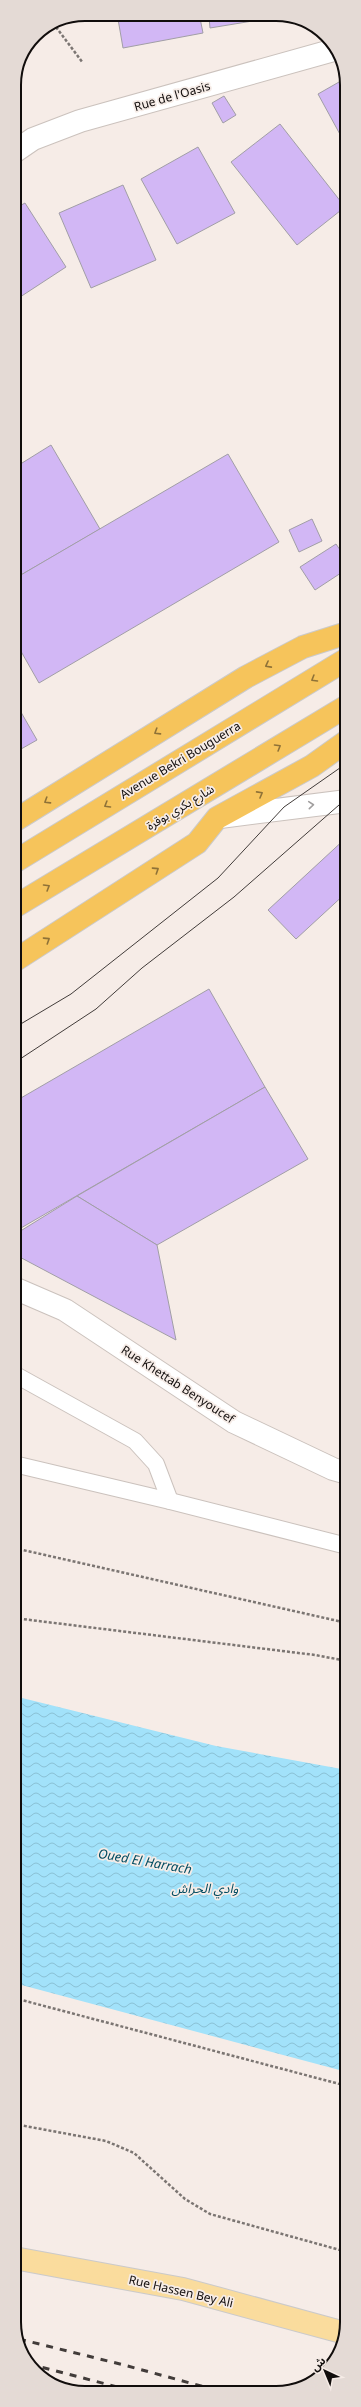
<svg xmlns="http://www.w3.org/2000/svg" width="361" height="2407" font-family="'Noto Sans','Noto Sans Arabic',sans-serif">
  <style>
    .water { fill: url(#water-waves) }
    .building { fill: #d2b7f5; stroke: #a19ea6 }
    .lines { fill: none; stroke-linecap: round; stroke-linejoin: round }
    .lane-casing { stroke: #cbc2bd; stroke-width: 18 }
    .street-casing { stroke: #cbc2bd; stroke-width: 24 }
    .secondary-casing { stroke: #cbc2bd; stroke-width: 24 }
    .primary-casing { stroke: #cbcaca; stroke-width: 24 }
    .highway-casing { stroke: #cbcaca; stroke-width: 24 }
    .path { stroke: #7b7572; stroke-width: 2.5; stroke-dasharray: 3 2; stroke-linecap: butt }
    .lane { stroke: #fff; stroke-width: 16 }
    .street { stroke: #fff; stroke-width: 22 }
    .secondary { stroke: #fff; stroke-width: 22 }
    .primary { stroke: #fadc9d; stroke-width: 22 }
    .highway { stroke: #f6c45b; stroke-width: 22 }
    .tram { stroke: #423c3a; stroke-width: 1 }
    .rail { stroke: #423c3a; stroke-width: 3; stroke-dasharray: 7 7; stroke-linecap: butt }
    .oneway { stroke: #8f7237 }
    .oneway2 { stroke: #a09e9e }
    .labels { text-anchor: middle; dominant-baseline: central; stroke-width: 3.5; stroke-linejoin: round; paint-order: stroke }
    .street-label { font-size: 12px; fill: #110d0c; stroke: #f6ece7 }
    .water-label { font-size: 13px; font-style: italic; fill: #034d62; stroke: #f6ece7 }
    .rim { fill: none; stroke: #110d0c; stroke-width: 2 }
  </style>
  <defs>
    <pattern id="water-waves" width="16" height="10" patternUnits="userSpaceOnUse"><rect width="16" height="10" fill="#a2e2fa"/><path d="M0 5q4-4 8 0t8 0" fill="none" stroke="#8ac1d5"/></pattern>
  </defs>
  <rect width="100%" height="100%" fill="#f6ece7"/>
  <path class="water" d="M14 1696 216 1746 347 1770V2072L14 1983Z"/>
  <g class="building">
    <path d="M209 17H277L210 28Z"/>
    <path d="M200 18 203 33 123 48 118 19Z"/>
    <path d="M49 25 50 27 28 44 35 35Z"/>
    <path d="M346 78 347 135 342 138 318 94Z"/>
    <path d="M224 96 236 115 223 123 212 103Z"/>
    <path d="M280 124 345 207 297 245 231 162Z"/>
    <path d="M198 147 235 213 177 244 141 179Z"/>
    <path d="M123 185 156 260 91 288 59 213Z"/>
    <path d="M25 203 66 267 14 301V209Z"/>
    <path d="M51 445 100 529 14 579V468Z"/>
    <path d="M228 454 279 542 39 683 14 639V579Z"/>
    <path d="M312 519 322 541 299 552 289 530Z"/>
    <path d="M336 544 347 560V569L315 590 300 567Z"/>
    <path d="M14 700 37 740 14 753Z"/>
    <path d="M347 837V892L296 939 268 910Z"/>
    <path d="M209 989 265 1087 14 1232V1102Z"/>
    <path d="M265 1087 308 1159 157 1245 77 1196Z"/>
    <path d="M77 1196 157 1245 176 1340 14 1254V1235Z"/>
  </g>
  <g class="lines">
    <defs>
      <g id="lane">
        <path d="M14 1374 135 1441 156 1464 170 1501"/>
        <path d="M14 1464 170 1501 347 1546"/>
      </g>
      <path id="street" d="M14 152 33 139 80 121 334 50"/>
      <g id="secondary">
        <path d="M220 817 347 801"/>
        <path d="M14 1288 65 1310 234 1422 333 1469 347 1473"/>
      </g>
      <path id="primary" d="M14 2258 183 2289 345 2333"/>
      <g id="highway">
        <path d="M14 821 246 677 303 647 347 633"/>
        <path d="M14 862 347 659"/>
        <path d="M14 907 347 706"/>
        <path d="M14 961 197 843 217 818 312 766 347 741"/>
      </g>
    </defs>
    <use href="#lane" class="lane-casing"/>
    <use href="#street" class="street-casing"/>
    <use href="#secondary" class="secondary-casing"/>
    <use href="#primary" class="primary-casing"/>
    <use href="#highway" class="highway-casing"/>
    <g class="path">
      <path d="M53 23 83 63"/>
      <path d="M14 1548 347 1623"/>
      <path d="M14 1618 315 1655 347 1661"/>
      <path d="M14 1998 347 2086"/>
      <path d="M14 2124 106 2141 134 2153 185 2199 210 2214 347 2252"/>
    </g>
    <use href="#lane" class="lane"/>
    <use href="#street" class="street"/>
    <use href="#secondary" class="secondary"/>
    <use href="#primary" class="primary"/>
    <use href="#highway" class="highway"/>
    <g class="tram">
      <path d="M14 1028 71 994 218 878 284 807 347 763"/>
      <path d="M14 1063 96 1009 142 968 234 897 347 798"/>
    </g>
    <g class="rail">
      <path d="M19 2339 124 2365 223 2392"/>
      <path d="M29 2364 133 2391"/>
    </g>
  </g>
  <defs><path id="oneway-chevron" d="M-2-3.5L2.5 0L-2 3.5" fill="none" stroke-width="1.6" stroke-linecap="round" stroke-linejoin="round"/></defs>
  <g class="oneway">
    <use href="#oneway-chevron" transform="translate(268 665) rotate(152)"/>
    <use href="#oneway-chevron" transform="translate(314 679) rotate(149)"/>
    <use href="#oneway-chevron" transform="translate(157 732) rotate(148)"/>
    <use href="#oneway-chevron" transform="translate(278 747) rotate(-31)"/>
    <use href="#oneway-chevron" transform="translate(260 794) rotate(-29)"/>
    <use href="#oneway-chevron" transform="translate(47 801) rotate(148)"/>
    <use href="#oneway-chevron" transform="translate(107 805) rotate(149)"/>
    <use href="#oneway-chevron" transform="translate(156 870) rotate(-33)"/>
    <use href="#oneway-chevron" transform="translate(47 887) rotate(-31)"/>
    <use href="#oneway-chevron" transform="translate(47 940) rotate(-33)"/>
  </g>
  <use class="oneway2" href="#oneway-chevron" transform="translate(311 805) rotate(-5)"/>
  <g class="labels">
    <g class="street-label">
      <text transform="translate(172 96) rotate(-16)">Rue de l'Oasis</text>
      <text transform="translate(180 760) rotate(-31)">Avenue Bekri Bouguerra</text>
      <text transform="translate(180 807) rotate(-31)">شارع بكري بوقرة</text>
      <text transform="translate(178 1384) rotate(33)">Rue Khettab Benyoucef</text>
      <text transform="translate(181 2291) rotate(13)">Rue Hassen Bey Ali</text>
    </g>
    <g class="water-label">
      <text transform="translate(145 1861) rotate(10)">Oued El Harrach</text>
      <text x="205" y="1888">وادي الحراش</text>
    </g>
  </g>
  <path d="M0 0H361V2407H0ZM85 21H276A64 64 0 0 1 340 85V2322A64 64 0 0 1 276 2386H85A64 64 0 0 1 21 2322V85A64 64 0 0 1 85 21Z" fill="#e4dad5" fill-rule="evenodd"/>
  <path class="rim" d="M85 21H276A64 64 0 0 1 340 85V2322A64 64 0 0 1 276 2386H85A64 64 0 0 1 21 2322V85A64 64 0 0 1 85 21Z"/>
  <g transform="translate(325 2371) rotate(316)" stroke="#f6ece7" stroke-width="3" paint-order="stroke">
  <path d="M0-3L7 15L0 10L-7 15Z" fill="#110d0c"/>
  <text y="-6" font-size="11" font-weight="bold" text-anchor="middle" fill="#110d0c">ش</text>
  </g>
</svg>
